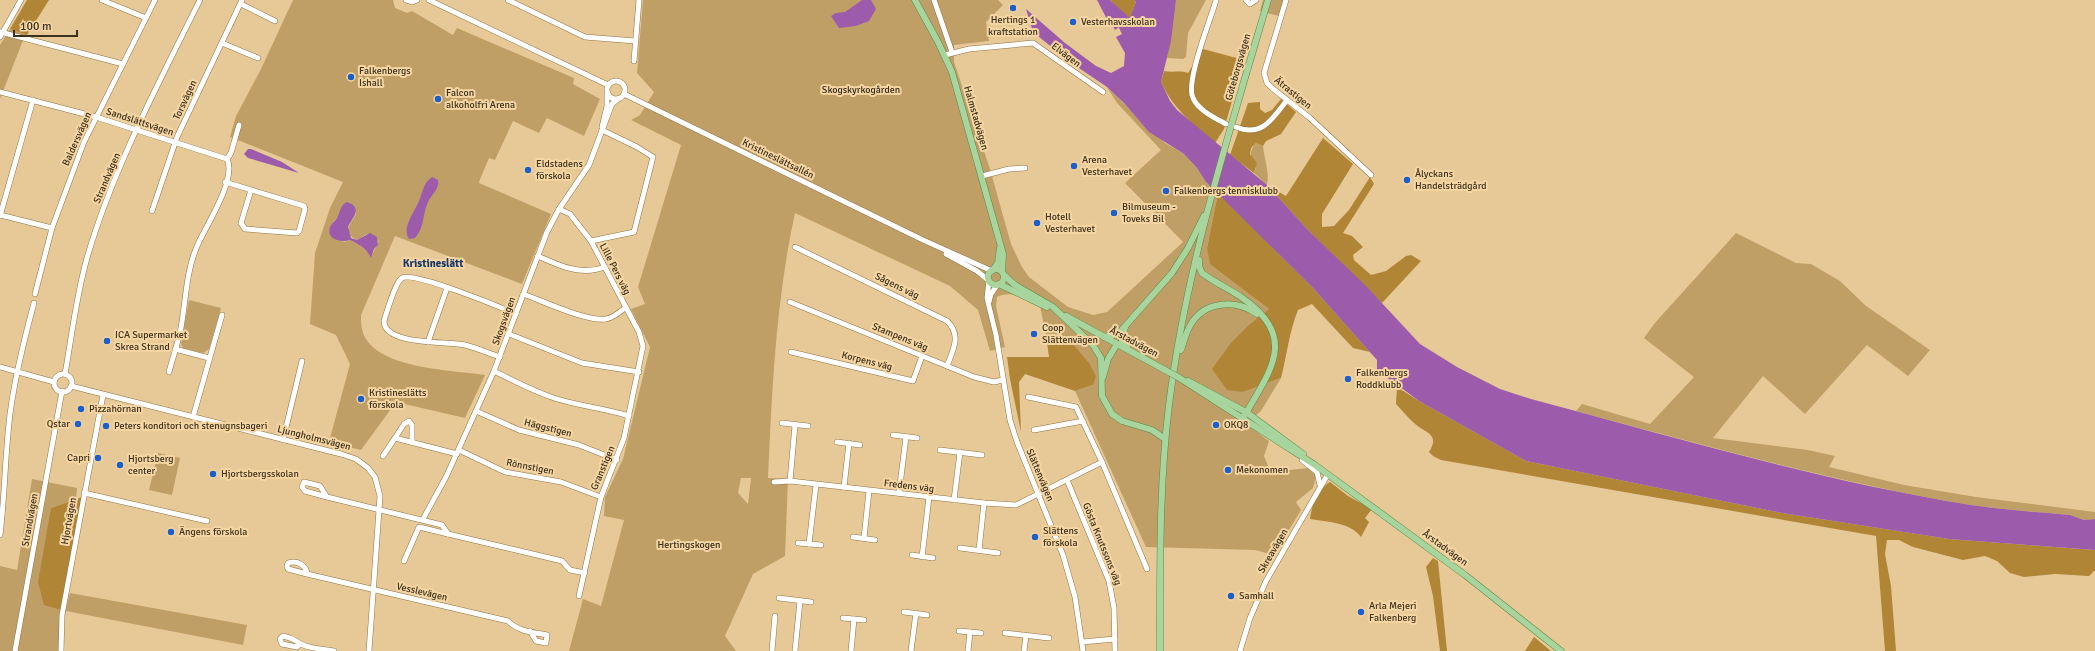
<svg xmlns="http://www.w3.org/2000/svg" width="2095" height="651" font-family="Signika,sans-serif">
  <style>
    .green { fill: #c09f67; fill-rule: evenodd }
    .forest { fill: #b08536 }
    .water { fill: #9c5cab }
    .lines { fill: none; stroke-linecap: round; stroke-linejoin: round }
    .minor-casing { stroke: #8f7343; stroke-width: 6 }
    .major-casing { stroke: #5d8847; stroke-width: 7 }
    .minor { stroke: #fff; stroke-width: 5 }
    .major { stroke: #a8d49e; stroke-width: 6 }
    .major-bridge-casing { stroke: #5d8847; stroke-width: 7; stroke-linecap: butt }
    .major-bridge { stroke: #a8d49e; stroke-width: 6 }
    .poi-dot { fill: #1c5fca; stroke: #f5d6a3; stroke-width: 1.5 }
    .labels { text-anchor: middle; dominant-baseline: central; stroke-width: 4; stroke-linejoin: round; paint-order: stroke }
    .poi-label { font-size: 10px; fill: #3d311d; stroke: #f5d6a3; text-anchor: start }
    .street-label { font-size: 10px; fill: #3d311d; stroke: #f5d6a3 }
    .park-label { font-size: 10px; fill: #352a19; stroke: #f5d6a3 }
    .neighbourhood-label { font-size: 11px; font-weight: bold; fill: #18386d; stroke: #f5d6a3 }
  </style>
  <rect width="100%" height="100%" fill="#e7c997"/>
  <g class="green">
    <path d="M293 0H393L395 8 407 13 412 11 453 35 457 28 574 78 573 84 600 99 584 136 547 118 539 133 513 121 495 160 489 158 480 179 479 183 551 214 522 284 395 236 361 315C361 323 361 331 366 339 385 369 452 370 485 375L465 418 396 402 361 450 329 442 350 364 336 335 310 324 315 253 330 208 343 182 230 137 236 116 261 69ZM355 207 356 214C351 225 340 232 357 240L367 234 379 241 371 257C366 249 359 244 350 240L344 242 331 235C327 220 344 213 355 207Z"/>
    <path d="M643 0H998L1003 5 986 22 989 41 954 45V62L990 169 1011 244 1022 267 1029 277 1068 307 1093 315 1107 312 1183 242 1125 183 1161 150 1117 103 1107 87 1165 143 1184 154 1197 168 1206 182 1218 193 1207 248 1256 299 1269 309 1251 323 1243 392 1281 378 1261 411 1246 424 1269 441 1264 456 1269 468 1290 470 1308 468 1316 476 1313 488 1296 502 1301 510 1274 555 1255 550 1146 547 1075 391 1093 385 1072 343 1046 335 1040 306C1026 300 1012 289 997 297L996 306 1005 347 990 351 978 310 950 286 795 213C776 300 772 389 768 478L788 479 785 556 753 574 725 636 736 651H569L583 599 601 606 624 520 604 516 605 497 623 459 650 347 631 309 645 304 638 287 681 145 631 120 640 115 654 92 637 73ZM741 478H751L748 504 738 493Z"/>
    <path d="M1176 0H1206L1188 33 1186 57 1183 59 1167 58Z"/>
    <path d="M1263 0H1285L1279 16 1260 11Z"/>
    <path d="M10 29 27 35 22 43 0 99V45Z"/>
    <path d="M1256 143 1263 146C1264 158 1270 173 1267 185L1254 173 1256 168C1251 157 1248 152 1256 143Z"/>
    <path d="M1736 233 1796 263 1811 264 1840 281 1866 306 1930 350 1908 376 1867 345 1805 414 1763 376 1713 438 1808 450 1835 456 1829 467 1904 485 1976 497 2095 512V519L2084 520 2070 515C2037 512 2004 510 1971 505 1838 483 1707 446 1576 411L1582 404 1650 424 1694 377 1644 338 1654 324Z"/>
    <path d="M189 300 221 308 209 349 203 353 183 348 181 344Z"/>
    <path d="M158 453 180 458 172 495 149 490Z"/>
    <path d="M32 479 77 488 76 499 51 508 65 611 70 593 247 625 243 645 66 611 58 651H0V566L17 570Z"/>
  </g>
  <g class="forest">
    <path d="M27 0H49L27 35 10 29Z"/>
    <path d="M1110 0H1134L1136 2 1130 19Z"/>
    <path d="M1203 49 1244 60 1224 129 1215 143C1193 124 1174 110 1161 82L1164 71C1173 73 1180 70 1188 73Z"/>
    <path d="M1281 99 1296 112 1281 134 1266 141 1263 146 1256 143 1251 148 1250 154 1257 163 1254 173 1230 155 1248 103 1260 102V109L1265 113 1272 110Z"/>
    <path d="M1323 138 1353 164 1322 214V227L1334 226 1349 210 1370 177 1374 184 1343 233 1352 236 1363 247 1353 255 1354 260 1371 275 1386 271 1406 256 1411 255 1421 261 1382 303 1308 230 1267 185 1286 196Z"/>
    <path d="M1218 193 1313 288 1370 352 1353 348 1312 304 1298 310C1289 332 1287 355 1281 378L1243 392 1227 390 1212 369 1231 343 1251 323 1269 309 1210 264 1207 248Z"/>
    <path d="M1046 335 1072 343 1089 363 1096 376 1093 385 1075 391 1025 374 1019 382 1021 432 1010 379 1007 357H1049Z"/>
    <path d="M1397 387 1419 401 1526 461 1782 513 1949 539 2095 550V570L2089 576 2055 574 2024 577 2010 573 1997 561 1985 556 1963 560 1913 547 1899 540H1887L1885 554 1891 586 1896 651H1885L1876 536 1441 460 1433 456 1429 452C1441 433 1424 433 1414 423 1407 417 1402 410 1396 404Z"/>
    <path d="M1330 482 1348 496 1372 509 1365 518 1369 522 1361 537C1350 522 1327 522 1310 519 1311 507 1318 489 1330 482Z"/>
    <path d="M85 496 65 611 44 605 38 582 51 508Z"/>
    <path d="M1433 558 1438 561 1447 651H1440L1433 596 1426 567Z"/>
    <path d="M1534 637 1551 651H1525Z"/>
  </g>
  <g class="water">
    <path d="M862 0H871L876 9 869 21 856 26 839 28 831 16 836 13 845 12Z"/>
    <path d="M1097 0H1110L1130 18 1136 2 1134 0H1176L1171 41 1161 82 1170 101 1177 110 1267 185 1308 230 1367 287 1420 344 1457 367 1500 389 1531 399C1677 438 1822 481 1971 505 2004 510 2037 512 2070 515L2084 520 2095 519V550L1949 539 1782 513 1526 461 1419 401 1377 370V360L1313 288 1206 182 1197 168 1184 154 1149 132 1125 104 1107 87 1070 62 1033 32 1026 9 1065 43 1096 66 1111 73 1124 66 1125 53 1116 37 1122 34 1115 20 1118 28 1115 30 1113 26 1111 27Z"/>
    <path d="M248 149H251L282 162 299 173 248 158 244 154Z"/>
    <path d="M432 177 438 180C440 189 431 195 428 202 422 215 425 227 415 238L409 239C401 228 415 211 419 201 423 192 423 183 432 177Z"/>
    <path d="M347 202C364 208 352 218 348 227L351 238 357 240 370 233 377 237 378 245 374 249 371 258C367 249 359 244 350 240 340 243 324 239 331 225 333 222 336 220 337 218 341 211 340 205 347 202Z"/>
  </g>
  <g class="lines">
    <defs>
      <g id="minor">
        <path d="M102 0 146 18"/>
        <path d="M406 0 412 2 417 0"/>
        <path d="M429 0 608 85"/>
        <path d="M508 0 585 37 635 41"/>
        <path d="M934 0 952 52"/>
        <path d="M1216 0C1211 19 1185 82 1193 98 1198 110 1215 118 1226 124"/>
        <path d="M1246 0 1250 4 1256 0"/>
        <path d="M1286 0 1264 73 1267 83 1272 88 1310 118 1371 175"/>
        <path d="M241 4 275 21"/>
        <path d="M0 32 123 64"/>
        <path d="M0 37 21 0"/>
        <path d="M222 43 258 58"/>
        <path d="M945 55 969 49 1033 43 1103 92"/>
        <path d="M634 61 639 0"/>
        <circle cx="616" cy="90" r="9"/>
        <path d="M0 92 96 117 227 159"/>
        <path d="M624 94 923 240 992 271"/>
        <path d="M602 127 607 106V94"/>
        <path d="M1236 127C1262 138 1273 118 1287 100"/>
        <path d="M982 176 1009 169 1025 168"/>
        <path d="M225 182 304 206 305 209 299 231 297 233 245 229 241 223 251 190"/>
        <path d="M559 209 570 214 591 241 639 332 643 346 624 438 601 497 579 596"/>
        <path d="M152 211 177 137 242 0"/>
        <path d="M0 215 52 228"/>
        <path d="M0 216 33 100"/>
        <path d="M591 241 634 232 653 157 637 147 602 130"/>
        <path d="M795 247 947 321C962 335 953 350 947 366"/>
        <path d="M946 254 977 271 988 280"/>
        <path d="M538 256C560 266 581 276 605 267"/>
        <path d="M989 281 987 298 996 335 1010 420 1017 442 1063 555 1075 597 1083 651"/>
        <path d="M35 294 52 228 84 142 155 0"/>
        <path d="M523 294C543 301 587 322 606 319 613 318 620 312 625 308"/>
        <path d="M790 302 974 377 994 382 1003 380"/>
        <path d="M989 302 991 294 997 285"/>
        <path d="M509 334 582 363 639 372"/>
        <path d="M428 342 447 288"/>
        <path d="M175 349 209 358"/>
        <path d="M791 352 913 381 922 356"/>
        <path d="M500 357C488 353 477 348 465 345 449 341 384 346 384 321 387 312 395 282 402 278 413 271 500 307 516 314"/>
        <path d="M0 367 54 382"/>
        <path d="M494 371C514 381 533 391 554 398 578 406 604 408 629 416"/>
        <path d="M169 372C173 357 178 343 181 328 186 300 186 270 198 244 206 226 237 179 227 159L231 153 239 125"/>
        <path d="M65 374C72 335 76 297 87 258 112 171 159 82 200 0"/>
        <circle cx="63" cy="383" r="9"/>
        <path d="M71 386 341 454 356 459 368 468 375 477 380 496 369 651"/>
        <path d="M1028 397 1076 407 1102 462 1147 569"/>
        <path d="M476 411 519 430 579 445 617 460"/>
        <path d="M193 417 222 315"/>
        <path d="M782 423 808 426"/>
        <path d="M1034 430 1083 421"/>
        <path d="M893 435 917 438"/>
        <path d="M395 438 404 424 409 421 412 425V442"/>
        <path d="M283 440 302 361"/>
        <path d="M837 442 860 445"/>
        <path d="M459 450 505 472 561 482 601 497"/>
        <path d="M940 450 982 455"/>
        <path d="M383 456 395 438 457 454"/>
        <path d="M1302 460 1317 472 1320 485"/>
        <path d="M1067 480 1109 581 1114 608 1115 651"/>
        <path d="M790 481 795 425"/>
        <path d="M774 482 790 481 984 503 1016 505 1102 462"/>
        <path d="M844 487 849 443"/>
        <path d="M84 493 207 521"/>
        <path d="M899 493 906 437"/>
        <path d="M327 497 305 491 302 487 304 482 320 486 327 497 442 525 448 534 558 560 562 561 570 570 585 573"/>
        <path d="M954 500 960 452"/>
        <path d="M423 519 446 477 494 371 547 232 559 209 589 165 612 104 618 99"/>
        <path d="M0 535C5 495 5 454 10 414 15 376 24 340 34 303"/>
        <path d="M853 537 875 540"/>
        <path d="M864 538 869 491"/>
        <path d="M798 543 821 545"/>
        <path d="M809 544 816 485"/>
        <path d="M960 548 998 553"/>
        <path d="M979 550 984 503"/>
        <path d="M912 555 933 558"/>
        <path d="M922 557 929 497"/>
        <path d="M404 561 419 527 448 534"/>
        <path d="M307 574 288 569 287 566 288 563C297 560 306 565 307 574L508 621C519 632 532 632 547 635L546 643 536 641 530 631"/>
        <path d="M779 598 811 602"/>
        <path d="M904 612 927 615"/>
        <path d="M843 618 864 620"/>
        <path d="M959 631 981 633"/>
        <path d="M1005 633 1049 638"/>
        <path d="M1082 642 1115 639"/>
        <path d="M300 644 297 647 282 644 280 639 283 636C293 638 294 640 301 644 310 649 324 649 334 651"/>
        <path d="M15 651 62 391"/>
        <path d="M61 651 62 615 103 395"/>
        <path d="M772 651 775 616"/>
        <path d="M795 651 800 601"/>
        <path d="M851 651 854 619"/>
        <path d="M911 651 916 613"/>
        <path d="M968 651 970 632"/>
        <path d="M1024 651 1026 636"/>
        <path d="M1240 651 1250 618 1266 581 1328 474"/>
      </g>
      <g id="major">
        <path d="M915 0 938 42 952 72 1003 254 1002 272"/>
        <path d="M1199 260V266L1202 273C1214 282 1229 289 1241 297 1300 337 1270 371 1243 418"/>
        <circle cx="996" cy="277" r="8"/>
        <path d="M993 270 998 263 1000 248"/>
        <path d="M1004 275 1015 285 1053 307 1093 345 1101 358 1102 396 1112 414 1122 421 1152 430 1165 439"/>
        <path d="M999 284 1047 307"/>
        <path d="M1066 316 1165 370"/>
        <path d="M1125 327 1122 341 1127 347"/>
        <path d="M1104 337 1113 335 1120 332 1172 273 1188 248 1204 216"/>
        <path d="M1181 350C1184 341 1186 332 1191 324 1205 301 1236 299 1257 314"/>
        <path d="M1103 377 1108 359 1117 344"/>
        <path d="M1178 377 1315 465 1465 575 1561 651"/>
        <path d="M1188 381 1246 412 1303 454"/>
        <path d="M1160 651C1160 569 1159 486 1169 405 1186 267 1229 133 1268 0"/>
      </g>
    </defs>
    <use href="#minor" class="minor-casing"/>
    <use href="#major" class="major-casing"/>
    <use href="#minor" class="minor"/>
    <use href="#major" class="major"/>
    <defs>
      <path id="major-bridge" d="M1165 370 1178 377"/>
    </defs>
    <use href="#major-bridge" class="major-bridge-casing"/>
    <use href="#major-bridge" class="major-bridge"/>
  </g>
  <g class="poi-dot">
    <circle cx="1013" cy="8" r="4"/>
    <circle cx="1073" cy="22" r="4"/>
    <circle cx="351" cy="77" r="4"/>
    <circle cx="438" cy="99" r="4"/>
    <circle cx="1074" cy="166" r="4"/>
    <circle cx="528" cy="170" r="4"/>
    <circle cx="1407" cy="180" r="4"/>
    <circle cx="1166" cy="191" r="4"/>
    <circle cx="1114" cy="213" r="4"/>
    <circle cx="1037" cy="223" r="4"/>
    <circle cx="1034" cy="334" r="4"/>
    <circle cx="107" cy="341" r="4"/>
    <circle cx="1348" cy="379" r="4"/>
    <circle cx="361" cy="399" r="4"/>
    <circle cx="81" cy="409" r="4"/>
    <circle cx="78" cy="424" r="4"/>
    <circle cx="1216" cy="425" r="4"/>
    <circle cx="106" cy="426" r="4"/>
    <circle cx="98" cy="458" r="4"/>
    <circle cx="120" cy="465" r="4"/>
    <circle cx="1228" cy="470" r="4"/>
    <circle cx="213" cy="474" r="4"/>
    <circle cx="171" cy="532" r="4"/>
    <circle cx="1035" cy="537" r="4"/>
    <circle cx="1231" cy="596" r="4"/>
    <circle cx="1361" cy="612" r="4"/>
  </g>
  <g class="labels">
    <g class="poi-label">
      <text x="1013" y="20" text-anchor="middle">Hertings 1<tspan x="1013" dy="12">kraftstation</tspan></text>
      <text x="1081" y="22">Vesterhavsskolan</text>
      <text x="359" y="71">Falkenbergs<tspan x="359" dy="12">Ishall</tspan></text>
      <text x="446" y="93">Falcon<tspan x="446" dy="12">alkoholfri Arena</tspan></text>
      <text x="1082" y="160">Arena<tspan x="1082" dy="12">Vesterhavet</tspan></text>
      <text x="536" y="164">Eldstadens<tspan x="536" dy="12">förskola</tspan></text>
      <text x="1415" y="174">Ålyckans<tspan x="1415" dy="12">Handelsträdgård</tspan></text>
      <text x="1174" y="191">Falkenbergs tennisklubb</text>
      <text x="1122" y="207">Bilmuseum -<tspan x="1122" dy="12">Toveks Bil</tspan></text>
      <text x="1045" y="217">Hotell<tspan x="1045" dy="12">Vesterhavet</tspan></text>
      <text x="1042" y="328">Coop<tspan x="1042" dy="12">Slättenvägen</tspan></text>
      <text x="115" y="335">ICA Supermarket<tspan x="115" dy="12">Skrea Strand</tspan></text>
      <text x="1356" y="373">Falkenbergs<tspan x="1356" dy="12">Roddklubb</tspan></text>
      <text x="369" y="393">Kristineslätts<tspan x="369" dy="12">förskola</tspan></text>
      <text x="89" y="409">Pizzahörnan</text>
      <text x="70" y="424" text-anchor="end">Qstar</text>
      <text x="1224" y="425">OKQ8</text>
      <text x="114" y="426">Peters konditori och stenugnsbageri</text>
      <text x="90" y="458" text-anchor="end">Capri</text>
      <text x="128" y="459">Hjortsberg<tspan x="128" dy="12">center</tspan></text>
      <text x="1236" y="470">Mekonomen</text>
      <text x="221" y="474">Hjortsbergsskolan</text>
      <text x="1043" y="531">Slättens<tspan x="1043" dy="12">förskola</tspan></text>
      <text x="179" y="532">Ängens förskola</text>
      <text x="1239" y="596">Samhall</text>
      <text x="1369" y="606">Arla Mejeri<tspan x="1369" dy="12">Falkenberg</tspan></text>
    </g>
    <g class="street-label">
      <text transform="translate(1066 55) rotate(37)">Elvägen</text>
      <text transform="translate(1238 67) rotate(-74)">Göteborgsvägen</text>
      <text transform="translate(1293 93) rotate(39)">Ätrastigen</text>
      <text transform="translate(185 100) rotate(-65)">Torsvägen</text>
      <text transform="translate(976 118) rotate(74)">Halmstadvägen</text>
      <text transform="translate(140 122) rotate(18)">Sandslättsvägen</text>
      <text transform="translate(77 139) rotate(-66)">Baldersvägen</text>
      <text transform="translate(778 159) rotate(26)">Kristineslättsallén</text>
      <text transform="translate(107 178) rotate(-67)">Strandvägen</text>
      <text transform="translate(615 269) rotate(63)">Lille Pers väg</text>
      <text transform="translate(897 286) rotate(26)">Sågens väg</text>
      <text transform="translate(504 321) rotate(-70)">Skogsvägen</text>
      <text transform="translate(900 337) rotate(22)">Stampens väg</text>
      <text transform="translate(1134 342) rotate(28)">Årstadvägen</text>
      <text transform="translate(867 361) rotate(14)">Korpens väg</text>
      <text transform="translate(548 428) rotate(14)">Häggstigen</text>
      <text transform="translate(314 438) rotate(14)">Ljungholmsvägen</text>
      <text transform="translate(530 467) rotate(11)">Rönnstigen</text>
      <text transform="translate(603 468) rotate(-67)">Granstigen</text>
      <text transform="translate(1040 475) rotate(67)">Slättenvägen</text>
      <text transform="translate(909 486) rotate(7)">Fredens väg</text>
      <text transform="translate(30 520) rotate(-80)">Strandvägen</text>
      <text transform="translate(69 521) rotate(-80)">Hjortvägen</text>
      <text transform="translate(1102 544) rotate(68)">Gösta Knutssons väg</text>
      <text transform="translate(1445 548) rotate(36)">Årstadvägen</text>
      <text transform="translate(1273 551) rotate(-60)">Skreavägen</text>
      <text transform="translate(422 592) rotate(13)">Vesslevägen</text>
    </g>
    <g class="park-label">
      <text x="861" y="90">Skogskyrkogården</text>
      <text x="689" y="545">Hertingskogen</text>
    </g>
    <g class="neighbourhood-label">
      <text x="433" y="263">Kristineslätt</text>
    </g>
  </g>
  <path d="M14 30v6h63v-6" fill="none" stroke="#3d311d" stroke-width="2"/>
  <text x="20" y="30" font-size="12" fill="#3d311d" stroke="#f5d6a3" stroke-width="3" paint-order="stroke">100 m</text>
</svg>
